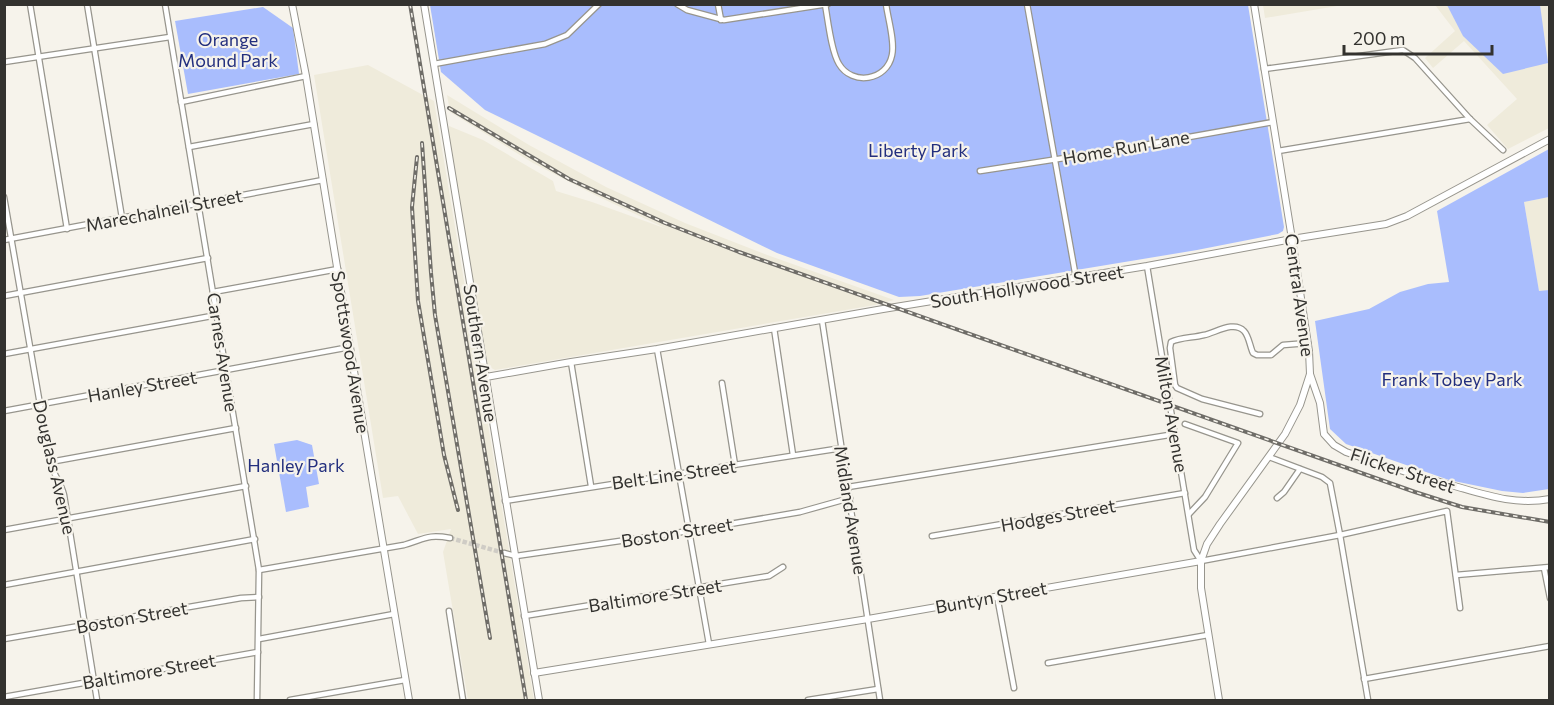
<svg xmlns="http://www.w3.org/2000/svg" width="1554" height="705" font-family="Commissioner,sans-serif">
  <style>
    .built { fill: #efebdb }
    .green { fill: #a9bdfd }
    .lines { fill: none; stroke-linecap: round; stroke-linejoin: round }
    .street-tunnel { stroke: #cfccc5; stroke-width: 4.5; stroke-dasharray: 4.5 2; stroke-linecap: butt }
    .street-casing { stroke: #97958d; stroke-width: 7 }
    .secondary-casing { stroke: #97958d; stroke-width: 8 }
    .street { stroke: #fff; stroke-width: 4.5 }
    .secondary { stroke: #fff; stroke-width: 6 }
    .rail-casing { stroke: #6f6d68; stroke-width: 4 }
    .rail { stroke: #f6f3eb; stroke-width: 1.5; stroke-dasharray: 4.5; stroke-linecap: butt }
    .labels { text-anchor: middle; dominant-baseline: central; stroke-width: 4.5; stroke-linejoin: round; paint-order: stroke }
    .park-label { font-size: 18px; fill: #232f7e; stroke: #f6f3eb }
    .street-label { font-size: 18px; fill: #33322f; stroke: #f6f3eb }
  </style>
  <rect width="100%" height="100%" fill="#f6f3eb"/>
  <g class="built">
    <path d="M1343 5 1265 18 1263 5 1343 4Z"/>
    <path d="M1435 5H1549V128L1508 149 1487 125 1517 99 1464 41 1433 68 1425 58 1455 31Z"/>
    <path d="M368 65 434 101 534 700H468L443 552 451 529 418 534 398 496 383 498 314 75Z"/>
    <path d="M447 95 529 145 606 187 685 223 770 256 894 300 875 305 495 370 488 366 460 207 449 139V126L483 140 553 181 556 191 592 202 667 229 597 196 533 163 450 112Z"/>
    <path d="M1549 197V290L1539 292 1524 202Z"/>
  </g>
  <g class="green">
    <path d="M430 5H1248L1284 227 1283 231 1278 234 1197 250 920 296 899 297 777 253 485 110 441 72Z"/>
    <path d="M1447 5H1540L1548 63 1503 74 1463 36Z"/>
    <path d="M263 7 293 28 299 74 188 94 175 21Z"/>
    <path d="M1549 149V197L1524 202 1539 291 1549 290V489L1523 493 1502 491 1449 480 1346 444 1330 429 1315 321 1369 309 1400 292 1428 284 1449 282 1437 211Z"/>
    <path d="M297 440 312 445 319 484 306 487 309 507 286 512 274 444Z"/>
  </g>
  <g class="lines">
    <path class="street-tunnel" d="M450 538 504 553"/>
    <defs>
      <g id="street">
        <path d="M30 4 67 229"/>
        <path d="M87 4 122 218"/>
        <path d="M165 4 259 570 257 700"/>
        <path d="M677 4 687 10 724 20 828 4"/>
        <path d="M718 4 721 20"/>
        <path d="M825 4C828 20 831 51 839 64 852 86 887 81 892 55 895 41 888 19 886 4"/>
        <path d="M1027 4 1076 278"/>
        <path d="M4 62 170 37"/>
        <path d="M434 64 545 44 567 35 599 4"/>
        <path d="M1264 69 1403 50 1415 58 1470 119 1503 150"/>
        <path d="M181 102 306 76"/>
        <path d="M189 147 314 124"/>
        <path d="M1278 151 1470 119"/>
        <path d="M980 171 1116 150 1273 122"/>
        <path d="M4 197 50 462C53 474 61 482 64 495L97 700"/>
        <path d="M4 240 323 180"/>
        <path d="M1147 266 1194 550 1201 561 1340 535 1447 511 1460 608"/>
        <path d="M213 292 338 269"/>
        <path d="M4 296 208 258"/>
        <path d="M822 320 880 700"/>
        <path d="M774 328 793 455"/>
        <path d="M657 349 709 644"/>
        <path d="M4 354 217 315"/>
        <path d="M571 362 591 486"/>
        <path d="M722 383 735 465"/>
        <path d="M4 411 350 347"/>
        <path d="M1260 414 1202 399 1177 388 1175 385 1170 348 1171 342C1181 337 1193 338 1204 335 1215 333 1234 320 1244 331 1249 336 1250 347 1253 353L1257 355H1271L1283 345 1308 343"/>
        <path d="M1185 424 1238 443 1205 497 1189 514"/>
        <path d="M1269 457 1322 477 1330 483 1340 535 1368 700"/>
        <path d="M50 462 236 428"/>
        <path d="M848 487 1175 434"/>
        <path d="M1277 498 1284 492 1300 469"/>
        <path d="M505 501 842 448"/>
        <path d="M4 530 246 486"/>
        <path d="M932 536 1185 493"/>
        <path d="M504 553 516 556 689 531 800 512 850 498"/>
        <path d="M1544 568 1550 598"/>
        <path d="M259 570 404 545C425 539 427 534 450 538"/>
        <path d="M1456 575 1550 567"/>
        <path d="M4 585 255 539"/>
        <path d="M997 596 1014 688"/>
        <path d="M449 611 463 700"/>
        <path d="M524 616 769 576 783 567"/>
        <path d="M4 639 241 598 259 597"/>
        <path d="M259 639 394 614"/>
        <path d="M1048 663 1208 635"/>
        <path d="M1364 679 1550 646"/>
        <path d="M4 697 258 652"/>
        <path d="M290 700 405 680"/>
        <path d="M808 700 878 689"/>
      </g>
      <g id="secondary">
        <path d="M292 4 306 76 350 347 409 700"/>
        <path d="M424 4 539 700"/>
        <path d="M1310 374 1320 403 1324 434 1334 445 1346 452C1383 465 1420 477 1458 487 1489 496 1516 505 1550 499"/>
        <path d="M486 377 571 362 657 349 883 309 1147 266 1292 239 1386 224 1407 216 1550 139"/>
        <path d="M534 673 868 619 1201 561"/>
        <path d="M1219 700 1201 588V561L1207 544 1220 524 1285 434 1300 405 1310 374 1309 351 1292 239 1254 4"/>
      </g>
    </defs>
    <use href="#street" class="street-casing"/>
    <use href="#secondary" class="secondary-casing"/>
    <use href="#street" class="street"/>
    <use href="#secondary" class="secondary"/>
    <defs>
      <g id="rail">
        <path d="M410 4 526 700"/>
        <path d="M449 108 569 179 665 223 739 252 1415 492 1462 507 1550 522"/>
        <path d="M422 143 431 273 435 315 490 638"/>
        <path d="M417 157 412 207 418 301 444 455 458 510"/>
      </g>
    </defs>
    <use href="#rail" class="rail-casing"/>
    <use href="#rail" class="rail"/>
  </g>
  <g class="labels">
    <g class="park-label">
      <text x="228" y="39">Orange<tspan x="228" dy="21">Mound Park</tspan></text>
      <text x="918" y="150">Liberty Park</text>
      <text x="1452" y="379">Frank Tobey Park</text>
      <text x="296" y="465">Hanley Park</text>
    </g>
    <g class="street-label">
      <text transform="translate(1126 147) rotate(-10)">Home Run Lane</text>
      <text transform="translate(164 210) rotate(-11)">Marechalneil Street</text>
      <text transform="translate(1027 286) rotate(-9)">South Hollywood Street</text>
      <text transform="translate(1300 295) rotate(82)">Central Avenue</text>
      <text transform="translate(223 352) rotate(81)">Carnes Avenue</text>
      <text transform="translate(351 352) rotate(81)">Spottswood Avenue</text>
      <text transform="translate(481 353) rotate(81)">Southern Avenue</text>
      <text transform="translate(142 386) rotate(-10)">Hanley Street</text>
      <text transform="translate(1172 414) rotate(80)">Milton Avenue</text>
      <text transform="translate(55 467) rotate(77)">Douglass Avenue</text>
      <text transform="translate(1403 470) rotate(18)">Flicker Street</text>
      <text transform="translate(674 474) rotate(-8)">Belt Line Street</text>
      <text transform="translate(851 510) rotate(81)">Midland Avenue</text>
      <text transform="translate(1058 515) rotate(-10)">Hodges Street</text>
      <text transform="translate(677 532) rotate(-9)">Boston Street</text>
      <text transform="translate(655 595) rotate(-9)">Baltimore Street</text>
      <text transform="translate(991 597) rotate(-10)">Buntyn Street</text>
      <text transform="translate(132 617) rotate(-10)">Boston Street</text>
      <text transform="translate(149 671) rotate(-10)">Baltimore Street</text>
    </g>
  </g>
  <rect width="1554" height="705" fill="none" stroke="#33322f" stroke-width="12"/>
  <path d="M1344 45v9h148v-9" fill="none" stroke="#33322f" stroke-width="3"/>
  <text x="1353" y="45" font-size="18" fill="#33322f" stroke="#f6f3eb" stroke-width="4.5" paint-order="stroke">200 m</text>
</svg>
